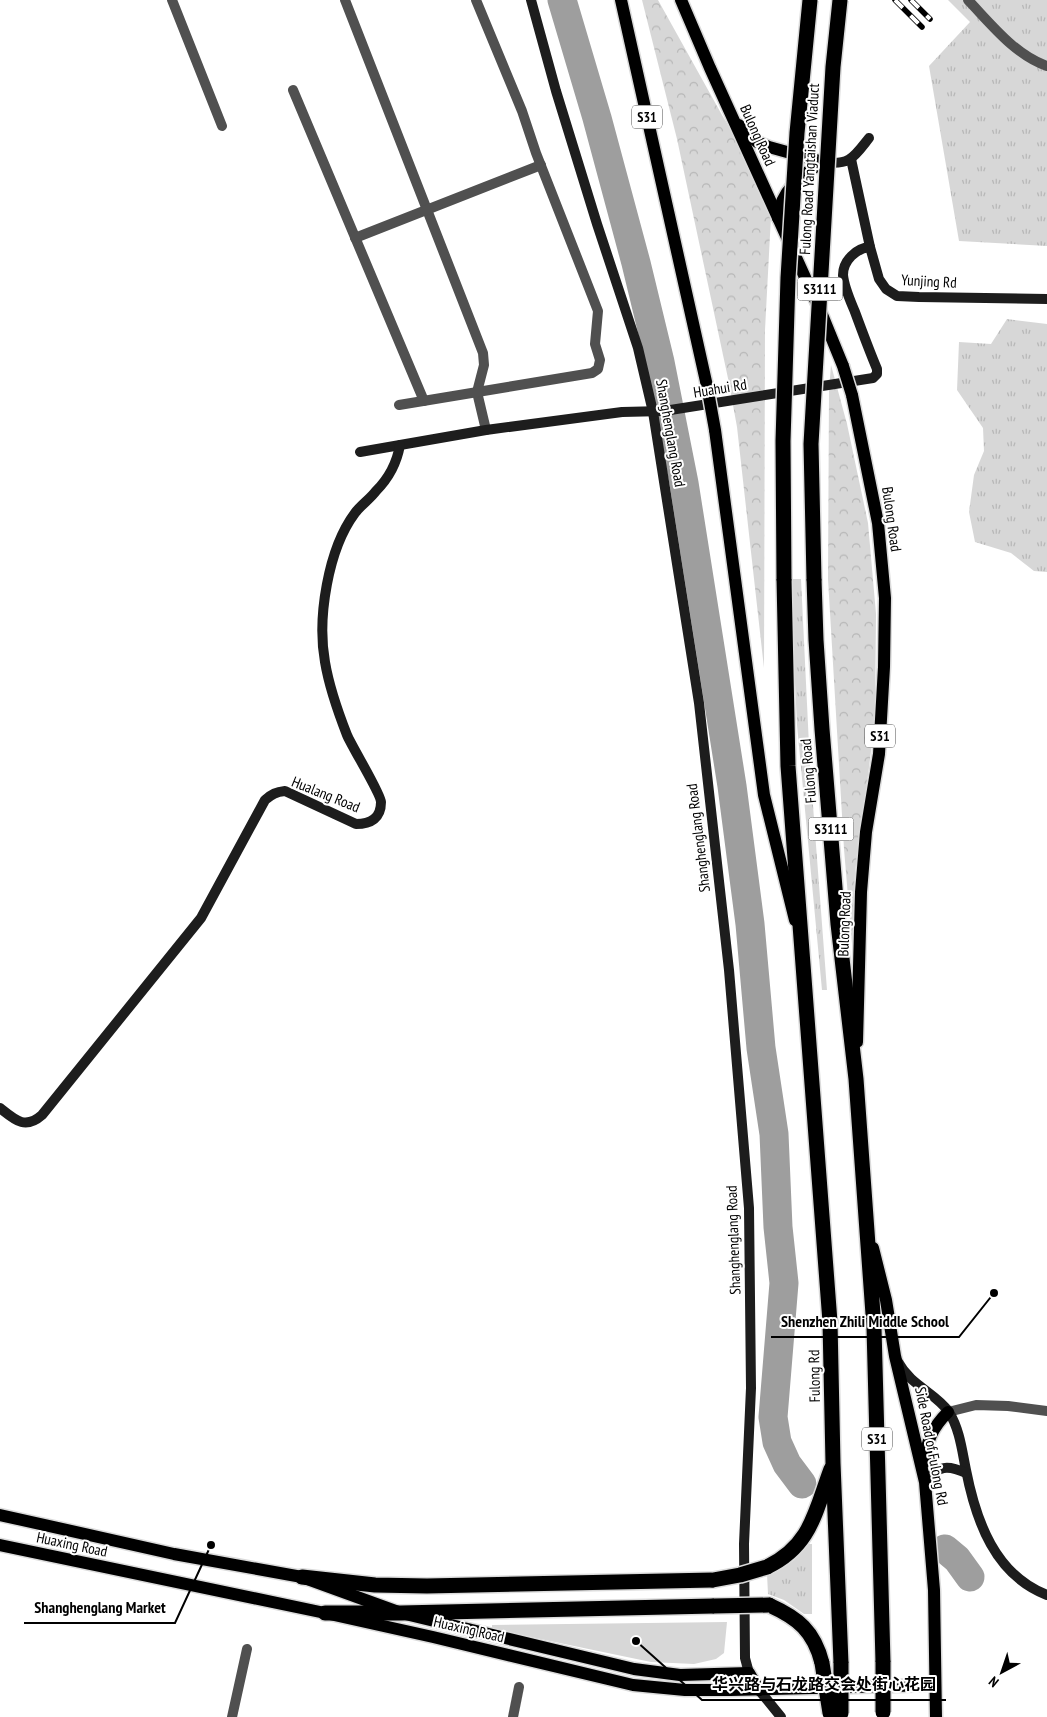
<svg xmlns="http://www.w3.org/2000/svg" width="1047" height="1717" font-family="'PT Sans Narrow','Noto Sans SC',sans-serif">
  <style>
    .grass { fill: url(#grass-tufts) }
    .forest { fill: url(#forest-crowns) }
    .park { fill: #d7d7d7 }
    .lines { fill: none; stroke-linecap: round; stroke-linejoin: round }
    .river { stroke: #9e9e9e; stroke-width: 29 }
    .primary-casing { stroke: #dbdbdb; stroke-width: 15 }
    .highway-casing { stroke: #dbdbdb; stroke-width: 18 }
    .street { stroke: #505050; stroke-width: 10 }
    .secondary { stroke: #1d1d1d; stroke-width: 10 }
    .primary { stroke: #000; stroke-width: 12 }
    .highway { stroke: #000; stroke-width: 15 }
    .rail-casing { stroke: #000; stroke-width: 5.5 }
    .rail { stroke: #fff; stroke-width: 4; stroke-dasharray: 11; stroke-linecap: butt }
    .primary-bridge-casing { stroke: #dbdbdb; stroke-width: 15; stroke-linecap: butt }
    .highway-bridge-casing { stroke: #dbdbdb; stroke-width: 18; stroke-linecap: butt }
    .primary-bridge { stroke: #000; stroke-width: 12 }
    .highway-bridge { stroke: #000; stroke-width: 15 }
    .labels { text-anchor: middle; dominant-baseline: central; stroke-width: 4; stroke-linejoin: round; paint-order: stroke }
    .shield { fill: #fff; stroke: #4c4c4c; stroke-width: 1 }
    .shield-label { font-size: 14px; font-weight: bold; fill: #000 }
    .street-label { font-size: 15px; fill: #000; stroke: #fff }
    .leader { fill: none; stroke: #000; stroke-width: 2 }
    .callout-dot { fill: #000; stroke: #fff; stroke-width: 2 }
    .callout-label { font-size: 16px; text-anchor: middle; font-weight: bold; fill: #000; stroke: #fff; stroke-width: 4; stroke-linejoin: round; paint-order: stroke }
  </style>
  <defs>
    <pattern id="grass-tufts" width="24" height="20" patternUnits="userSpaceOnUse" patternTransform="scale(1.25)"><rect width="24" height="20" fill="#d7d7d7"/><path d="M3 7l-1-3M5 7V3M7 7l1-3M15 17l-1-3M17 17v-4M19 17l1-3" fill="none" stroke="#b7b7b7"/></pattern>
    <pattern id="forest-crowns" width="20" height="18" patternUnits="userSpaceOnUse" patternTransform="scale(1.25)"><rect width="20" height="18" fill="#d7d7d7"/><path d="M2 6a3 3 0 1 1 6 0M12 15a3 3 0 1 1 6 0" fill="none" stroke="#b7b7b7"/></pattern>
  </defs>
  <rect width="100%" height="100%" fill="#fff"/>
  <g class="grass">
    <path d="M948 0H1047V246L959 241 929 66 970 22Z"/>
    <path d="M1007 319 1047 324V572L1034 571 1011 553 975 542 969 512 974 475 984 451 983 428 957 390 959 342 991 344Z"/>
    <path d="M790 579H801L810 766 827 990H822L797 725Z"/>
    <path d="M808 1544H812V1614H804L784 1600 768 1594 767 1574 793 1561Z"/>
  </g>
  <g class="forest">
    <path d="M642 0H658L722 115 772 197 765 330 764 668 737 427 729 383 677 139Z"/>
    <path d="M831 365 847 424 868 523 876 614 875 719 863 815 855 872 853 956 844 849 828 579 829 391Z"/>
  </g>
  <path class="park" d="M727 1622 724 1653 716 1659 694 1664 651 1662 492 1629V1625Z"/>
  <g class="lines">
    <g class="river">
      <path d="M562 0 597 118 636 263 660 362 684 483 706 622 732 786 750 924 761 1048 774 1134 778 1227 784 1283 773 1417 777 1442 787 1464 802 1484"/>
      <path d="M945 1549 957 1559 970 1577"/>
    </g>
    <defs>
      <g id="primary">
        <path d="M621 0 707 386"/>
        <path d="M681 0 710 68 823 317 843 366"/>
        <path d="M739 125 757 142 769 147 823 162"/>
        <path d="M778 218C780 191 801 175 823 162"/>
        <path d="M852 395 878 523 885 598 884 667 879 754 866 832 861 892 857 1042"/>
        <path d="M715 430 764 795 795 920"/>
        <path d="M873 1248 886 1300 895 1356 925 1482 934 1590 936 1717"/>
        <path d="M925 1462C926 1441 933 1427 948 1412"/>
        <path d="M0 1515 174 1554 302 1577 401 1613 634 1669 680 1675 749 1673 759 1690"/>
        <path d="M0 1545 325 1613 433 1637 633 1685 685 1690H730L935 1685"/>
      </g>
      <g id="highway">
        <path d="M784 579 788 766 830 1322 833 1463 841 1663"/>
        <path d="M814 579 816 640 822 729 838 924 856 1079 874 1328 883 1662"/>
        <path d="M767 1567C811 1546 815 1512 831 1469"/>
        <path d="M302 1577 375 1585 427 1586 713 1580"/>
        <path d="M769 1605C798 1618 814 1631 822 1663"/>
        <path d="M325 1613H401L714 1606"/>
      </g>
    </defs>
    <use href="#primary" class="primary-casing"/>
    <use href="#highway" class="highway-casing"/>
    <g class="street">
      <path d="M172 0 222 126"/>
      <path d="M345 0 483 353 484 365 477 392 486 430"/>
      <path d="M968 0C991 24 1015 55 1047 66"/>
      <path d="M293 90 424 401"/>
      <path d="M355 238 541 165"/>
      <path d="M399 405 592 373 598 369 600 360 595 344 598 311 536 153 522 111 476 0"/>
      <path d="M948 1412 976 1405 1008 1406 1047 1411"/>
      <path d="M232 1717 247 1649"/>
      <path d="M513 1717 519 1687"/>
    </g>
    <g class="secondary">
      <path d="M531 0 556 91 597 224 638 348 653 412 699 703 729 970 749 1208 751 1388 744 1544 745 1658 749 1673"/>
      <path d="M851 159 870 247 879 279 886 289 897 296 919 297 1047 299"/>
      <path d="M823 162C850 166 854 157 869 138"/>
      <path d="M360 452 486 430 622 412 664 411 873 378 877 374V369C869 350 862 331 855 312 850 300 844 287 843 275 843 261 856 248 870 247"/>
      <path d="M0 1108C15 1120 25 1130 42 1115L201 918 265 800C272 794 276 792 285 791L356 824C371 824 381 818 381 802 381 794 352 747 347 735 338 712 329 686 325 662 317 618 328 549 355 513 361 505 370 499 376 491 389 478 397 462 400 445"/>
      <path d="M898 1362C911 1386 936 1393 949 1412 960 1430 962 1451 966 1470 976 1521 995 1575 1047 1595"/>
      <path d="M925 1482C938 1465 948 1465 966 1473"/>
      <path d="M759 1690 781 1717"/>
    </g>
    <use href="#primary" class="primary"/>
    <use href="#highway" class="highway"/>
    <defs>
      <g id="rail">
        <path d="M895 0 922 27"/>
        <path d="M911 0 930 19"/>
      </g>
    </defs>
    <use href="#rail" class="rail-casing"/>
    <use href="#rail" class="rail"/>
    <defs>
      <g id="primary-bridge">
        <path d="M843 366 852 395"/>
        <path d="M707 386 715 430"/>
      </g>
      <g id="highway-bridge">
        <path d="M784 579 783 441 788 278 797 133 810 0"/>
        <path d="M814 579 811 444 833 67 840 0"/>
        <path d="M713 1580 740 1575 767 1567"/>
        <path d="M714 1606 769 1605"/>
        <path d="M883 1662V1712"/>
        <path d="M822 1663 830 1713"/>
        <path d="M841 1713V1663"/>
      </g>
    </defs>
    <use href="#primary-bridge" class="primary-bridge-casing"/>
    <use href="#highway-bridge" class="highway-bridge-casing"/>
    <use href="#primary-bridge" class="primary-bridge"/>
    <use href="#highway-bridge" class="highway-bridge"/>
  </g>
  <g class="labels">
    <g class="shield">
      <rect x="632" y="105.5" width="30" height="23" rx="4"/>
      <rect x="797.5" y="277.5" width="45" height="23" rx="4"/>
      <rect x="865" y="724.5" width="30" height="23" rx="4"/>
      <rect x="808.5" y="817.5" width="45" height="23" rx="4"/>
      <rect x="862" y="1427.5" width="30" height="23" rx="4"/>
    </g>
    <g class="shield-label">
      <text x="647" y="117">S31</text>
      <text x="820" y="289">S3111</text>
      <text x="880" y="736">S31</text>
      <text x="831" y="829">S3111</text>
      <text x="877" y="1439">S31</text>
    </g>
    <g class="street-label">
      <text transform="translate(758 135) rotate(66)">Bulong Road</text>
      <text transform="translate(809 169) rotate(-87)">Fulong Road Yangtaishan Viaduct</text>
      <text transform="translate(929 281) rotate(3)">Yunjing Rd</text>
      <text transform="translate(720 388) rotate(-9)">Huahui Rd</text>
      <text transform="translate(671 433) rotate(80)">Shanghenglang Road</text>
      <text transform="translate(892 519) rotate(82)">Bulong Road</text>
      <text transform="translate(808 771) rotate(-95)">Fulong Road</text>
      <text transform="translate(326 794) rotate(22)">Hualang Road</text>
      <text transform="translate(698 838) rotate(-97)">Shanghenglang Road</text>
      <text transform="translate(844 924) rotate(-88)">Bulong Road</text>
      <text transform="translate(733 1240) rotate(-92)">Shanghenglang Road</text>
      <text transform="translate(814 1376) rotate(-91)">Fulong Rd</text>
      <text transform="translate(932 1446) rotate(79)">Side Road of Fulong Rd</text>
      <text transform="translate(72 1544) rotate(12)">Huaxing Road</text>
      <text transform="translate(469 1629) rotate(13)">Huaxing Road</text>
    </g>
  </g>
  <path class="leader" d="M994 1293L959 1337H771M211 1545L175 1623H24M636 1641L702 1700H946"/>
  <g class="callout-dot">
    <circle cx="994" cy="1293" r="5"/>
    <circle cx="211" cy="1545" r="5"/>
    <circle cx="636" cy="1641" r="5"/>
  </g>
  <g class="callout-label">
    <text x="865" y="1327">Shenzhen Zhili Middle School</text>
    <text x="100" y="1613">Shanghenglang Market</text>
    <text x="824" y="1690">华兴路与石龙路交会处街心花园</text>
  </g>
  <g transform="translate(1002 1672) rotate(220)" stroke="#ffffff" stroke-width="4" paint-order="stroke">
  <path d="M0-4L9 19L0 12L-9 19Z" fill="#000000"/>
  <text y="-8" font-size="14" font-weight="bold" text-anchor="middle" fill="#000000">N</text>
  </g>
</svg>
